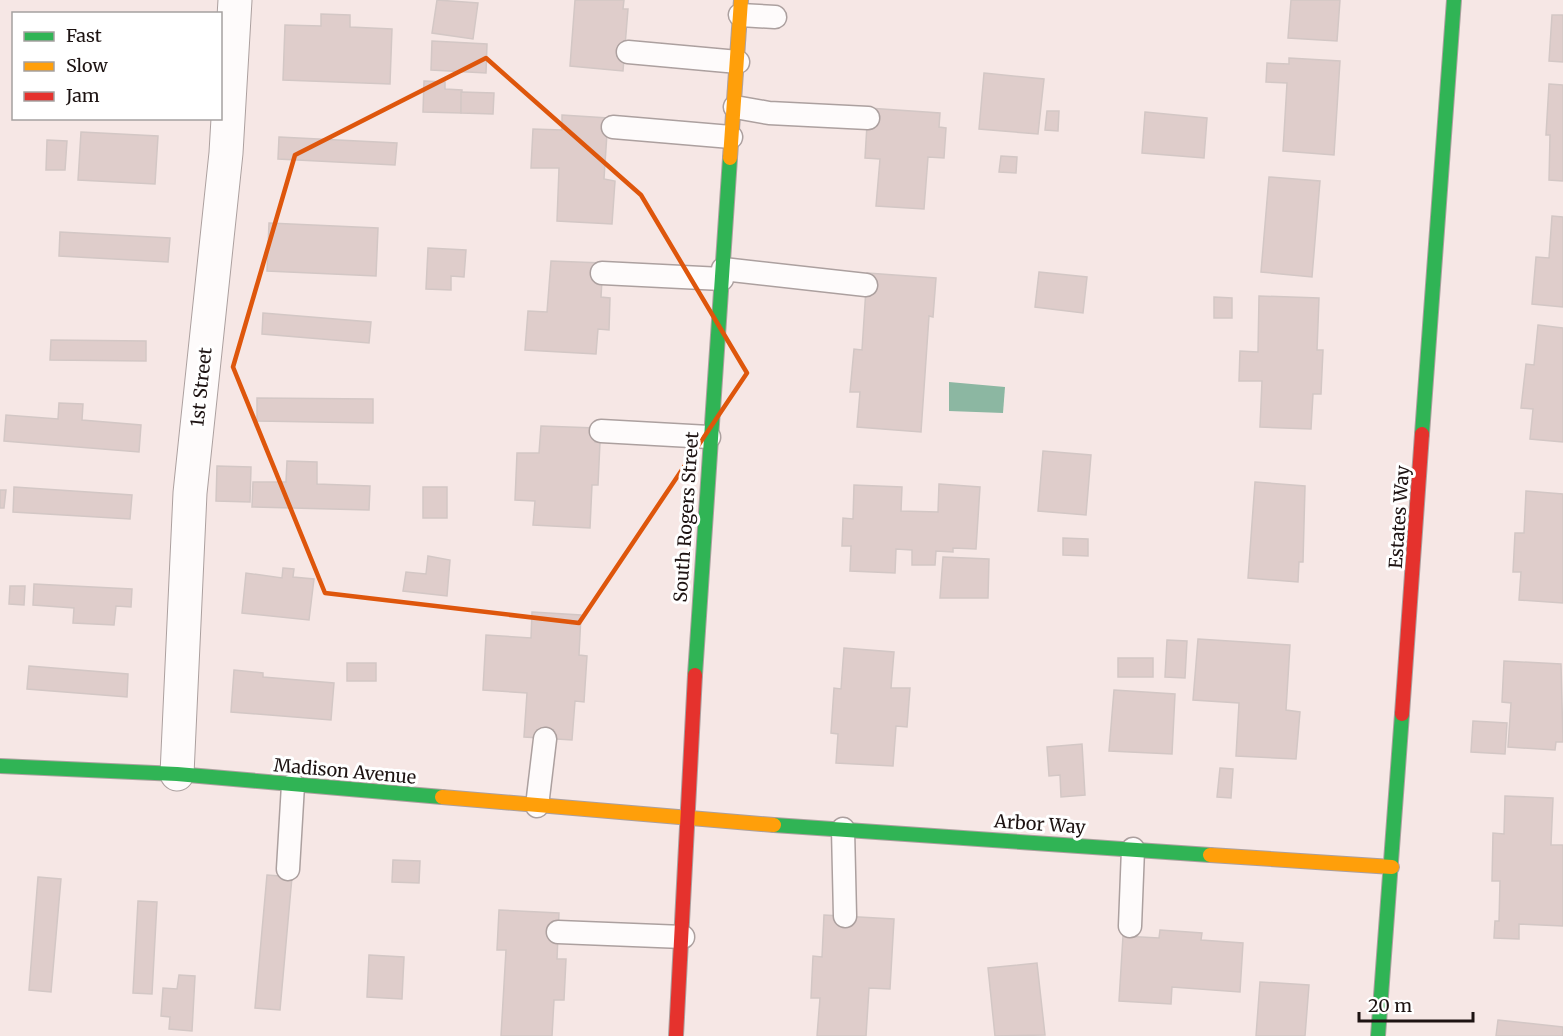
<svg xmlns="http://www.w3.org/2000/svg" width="1563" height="1036" font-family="Merriweather,serif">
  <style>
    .water { fill: #8cb7a2 }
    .building { fill: #dfcdcb; stroke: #d3c7c5; stroke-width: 1.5 }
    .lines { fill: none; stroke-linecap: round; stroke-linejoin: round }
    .lane-casing { stroke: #aca09f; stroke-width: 25 }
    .street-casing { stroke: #aca09f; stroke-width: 35 }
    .fast-casing { stroke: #aca09f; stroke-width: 16 }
    .slow-casing { stroke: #aca09f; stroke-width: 16 }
    .jam-casing { stroke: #aca09f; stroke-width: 16 }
    .lane { stroke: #fefbfb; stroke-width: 22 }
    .street { stroke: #fefbfb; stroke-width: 33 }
    .fast { stroke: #30b455; stroke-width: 14 }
    .slow { stroke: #ff9f0a; stroke-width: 14 }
    .jam { stroke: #e5322d; stroke-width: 14 }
    .marked { fill: none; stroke: #de560c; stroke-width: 4.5; stroke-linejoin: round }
    .labels { text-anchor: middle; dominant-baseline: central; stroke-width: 6; stroke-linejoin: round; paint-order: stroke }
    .street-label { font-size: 18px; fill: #1d1312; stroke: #fff }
  </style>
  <rect width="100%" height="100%" fill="#f6e7e5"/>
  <path class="water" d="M949 382 1005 387 1003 413 949 411Z"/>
  <g class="building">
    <path d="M437 0 478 3 473 39 432 33Z"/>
    <path d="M575 0H624L623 9H628L623 71 570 66Z"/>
    <path d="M1291 0H1340L1337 41 1288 38Z"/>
    <path d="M321 14 350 15V27L392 29 390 84 283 80 285 25 321 26Z"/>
    <path d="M1552 15H1563V62L1549 61Z"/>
    <path d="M432 41 487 44 486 73 431 70Z"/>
    <path d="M1289 58 1340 61 1334 155 1283 151 1287 83 1266 82 1267 63 1289 64Z"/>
    <path d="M984 73 1044 79 1038 134 979 129Z"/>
    <path d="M424 81 445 82V89L462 90 461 113 423 112Z"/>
    <path d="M1549 84 1563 85V181L1549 180 1550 135H1546Z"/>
    <path d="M461 92 494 93 493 114 461 113Z"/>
    <path d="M868 108 940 113 939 127 946 128 944 158 928 157 924 209 876 206 880 159 865 158Z"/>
    <path d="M1047 111H1059L1058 131 1045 130Z"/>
    <path d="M1145 112 1207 118 1204 158 1142 153Z"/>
    <path d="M562 115 608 118 604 179 615 181 612 224 557 221 559 168H531L533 129 562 130Z"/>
    <path d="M81 132 158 136 155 184 78 180Z"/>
    <path d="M279 137 397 143 395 165 278 159Z"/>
    <path d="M47 140 67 141 65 170H46Z"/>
    <path d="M1001 156 1017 157 1016 173 999 172Z"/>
    <path d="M1269 177 1320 181 1312 277 1261 272Z"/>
    <path d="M1552 216 1563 217V307L1532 304 1536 257 1549 258Z"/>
    <path d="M269 223 378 228 376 276 267 271Z"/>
    <path d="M60 232 170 238 168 262 59 256Z"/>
    <path d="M428 248 466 250 464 277 451 276V290L426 289Z"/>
    <path d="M551 261 603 263 601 297 610 298 609 330 598 329 596 354 525 350 528 311 547 312Z"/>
    <path d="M1039 272 1087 277 1083 313 1035 307Z"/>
    <path d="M867 273 936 278 933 317 929 316 921 432 857 427 860 392H850L854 349 862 350Z"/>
    <path d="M1259 296 1319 298 1317 350H1323L1321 394H1313L1311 429 1260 427 1262 381H1239L1240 351 1258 352Z"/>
    <path d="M1214 297 1232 298V318H1214Z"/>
    <path d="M263 313 371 322 369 343 262 334Z"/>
    <path d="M1538 325 1563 328V442L1530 439 1533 409 1521 408 1526 364 1534 365Z"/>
    <path d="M51 340 146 341V361L50 360Z"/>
    <path d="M257 398 373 399V423L257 421Z"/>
    <path d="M59 403 83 404 82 420 141 425 139 452 4 441 6 415 58 419Z"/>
    <path d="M541 426 596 428 595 442H600L598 485H592L590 528 533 525 535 501 515 500 517 453H539Z"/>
    <path d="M1043 451 1091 455 1086 515 1038 511Z"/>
    <path d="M287 461 317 462V484L370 486 369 510 252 507 253 482H286Z"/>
    <path d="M217 466 251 467 250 502 216 501Z"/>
    <path d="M1255 482 1305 486 1303 562H1299L1298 582 1248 578Z"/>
    <path d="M939 484 980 487 976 549 953 548V552L936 551 935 565H912V550L896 549 895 573 850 571 851 546H842L843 518 853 519 854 485 902 487 901 511 938 512Z"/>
    <path d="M14 487 132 495 130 519 13 512Z"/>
    <rect x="423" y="487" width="24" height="31"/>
    <path d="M0 490H6L4 508H0Z"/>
    <path d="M1526 491 1563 494V603L1519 600 1521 572H1513L1515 533H1524Z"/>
    <path d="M1063 538 1088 539V556L1063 555Z"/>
    <path d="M428 556 450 560 447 596 403 591 406 572 426 574Z"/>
    <path d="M943 557 989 559 988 598H940Z"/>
    <path d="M283 568 294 569 293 577 314 579 309 620 242 613 246 573 282 578Z"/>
    <path d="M34 584 132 589 131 607 116 606 114 625 73 623 74 608 33 605Z"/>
    <path d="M10 586H25L24 605 9 604Z"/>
    <path d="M532 612 581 615 579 655 587 656 584 702 575 701 572 740 524 737 527 693 483 690 486 635 531 638Z"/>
    <path d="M1198 639 1290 645 1286 710 1300 712 1296 759 1236 756 1239 703 1193 700Z"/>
    <path d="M1167 640 1187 641 1185 678 1165 677Z"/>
    <path d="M844 648 894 652 891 688H910L907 727 896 726 893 766 836 763 838 734 831 733 834 688 841 689Z"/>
    <rect x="1118" y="658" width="35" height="19"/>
    <path d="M1504 661 1561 664 1563 742H1556L1555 750 1508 747 1511 703 1502 702Z"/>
    <rect x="347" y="663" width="29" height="18"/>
    <path d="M29 666 128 674 127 697 27 689Z"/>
    <path d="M234 670 263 673V677L334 683 331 720 231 712Z"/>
    <path d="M1114 690 1175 694 1172 754 1109 751Z"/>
    <path d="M1473 721 1507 723 1505 754 1471 752Z"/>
    <path d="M1082 744 1085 795 1061 797 1060 775 1049 776 1047 747Z"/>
    <path d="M1220 768 1233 769 1231 798 1217 797Z"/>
    <path d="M1505 796 1553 798 1551 845H1563V926L1519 924V939L1494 938 1495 921H1499L1500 881H1492L1493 833 1504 834Z"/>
    <path d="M393 860 420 861 419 883 392 882Z"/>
    <path d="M267 875 292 877 280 1010 255 1008Z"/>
    <path d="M38 877 61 879 51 992 29 990Z"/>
    <path d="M138 901 157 902 152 994 133 993Z"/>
    <path d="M499 910 559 913 557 959H566L564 1000H554L552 1036H501L506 950H497Z"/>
    <path d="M824 915 894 919 890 989 869 988 866 1036H817L820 998H811L813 956 822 957Z"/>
    <path d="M1160 930 1202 933 1201 940 1243 943 1240 992 1172 987 1171 1004 1119 1001 1123 936 1159 938Z"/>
    <path d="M369 955 404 957 402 999 367 997Z"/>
    <path d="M1037 963 1045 1035 995 1036 988 968Z"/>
    <path d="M179 975 195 976 192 1031 169 1029 170 1017 161 1016 163 988 177 989Z"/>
    <path d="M1260 982 1309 985 1305 1036H1256Z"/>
    <path d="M1498 1020 1563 1027V1036H1496Z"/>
  </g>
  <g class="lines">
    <defs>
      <g id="lane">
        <path d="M740 15 775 17"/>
        <path d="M628 52 738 62"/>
        <path d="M735 107 769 113 868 118"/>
        <path d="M613 127 731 137"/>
        <path d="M723 269 866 285"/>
        <path d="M602 273 722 279"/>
        <path d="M601 431 709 437"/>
        <path d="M537 806 545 739"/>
        <path d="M843 829 845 916"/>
        <path d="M288 869 293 785"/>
        <path d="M1130 926 1133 849"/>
        <path d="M558 932 683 937"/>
      </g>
      <path id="street" d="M177 774 190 493 226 153 235 0"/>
      <g id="fast">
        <path d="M1422 434 1454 0"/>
        <path d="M695 675 730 158"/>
        <path d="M0 766 177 774 442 797"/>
        <path d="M774 825 1210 855"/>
        <path d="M1378 1036 1402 714"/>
      </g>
      <g id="slow">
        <path d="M730 158 741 0"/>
        <path d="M442 797 774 825"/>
        <path d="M1210 855 1392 867"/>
      </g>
      <g id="jam">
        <path d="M1402 714 1422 434"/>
        <path d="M676 1036 695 675"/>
      </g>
    </defs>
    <use href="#lane" class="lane-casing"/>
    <use href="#street" class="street-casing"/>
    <use href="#fast" class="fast-casing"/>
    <use href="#slow" class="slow-casing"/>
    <use href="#jam" class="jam-casing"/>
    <use href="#lane" class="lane"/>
    <use href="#street" class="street"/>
    <use href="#fast" class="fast"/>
    <use href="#slow" class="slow"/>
    <use href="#jam" class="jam"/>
  </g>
  <path class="marked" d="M486 58 641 195 747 373 579 623 325 593 233 367 295 155Z"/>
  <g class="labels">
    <g class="street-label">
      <text transform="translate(201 387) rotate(-84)">1st Street</text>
      <text transform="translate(686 517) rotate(-86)">South Rogers Street</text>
      <text transform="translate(1399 517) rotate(-86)">Estates Way</text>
      <text transform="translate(345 771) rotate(5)">Madison Avenue</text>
      <text transform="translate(1040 824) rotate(4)">Arbor Way</text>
    </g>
  </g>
  <rect x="12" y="12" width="210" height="108" fill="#ffffff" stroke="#a5a1a0" stroke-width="1.5"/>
  <rect x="24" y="32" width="30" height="9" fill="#30b455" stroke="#a5a1a0" stroke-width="1.5"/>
  <text x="66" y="42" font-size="18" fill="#1d1312">Fast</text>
  <rect x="24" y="62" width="30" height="9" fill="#ff9f0a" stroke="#a5a1a0" stroke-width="1.5"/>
  <text x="66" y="72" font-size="18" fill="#1d1312">Slow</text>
  <rect x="24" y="92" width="30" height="9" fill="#e5322d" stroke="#a5a1a0" stroke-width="1.5"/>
  <text x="66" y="102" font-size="18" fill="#1d1312">Jam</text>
  <path d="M1359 1012v9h114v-9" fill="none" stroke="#1d1312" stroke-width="3"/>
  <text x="1368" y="1012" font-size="18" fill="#1d1312" stroke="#ffffff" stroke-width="4.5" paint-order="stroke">20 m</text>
</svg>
